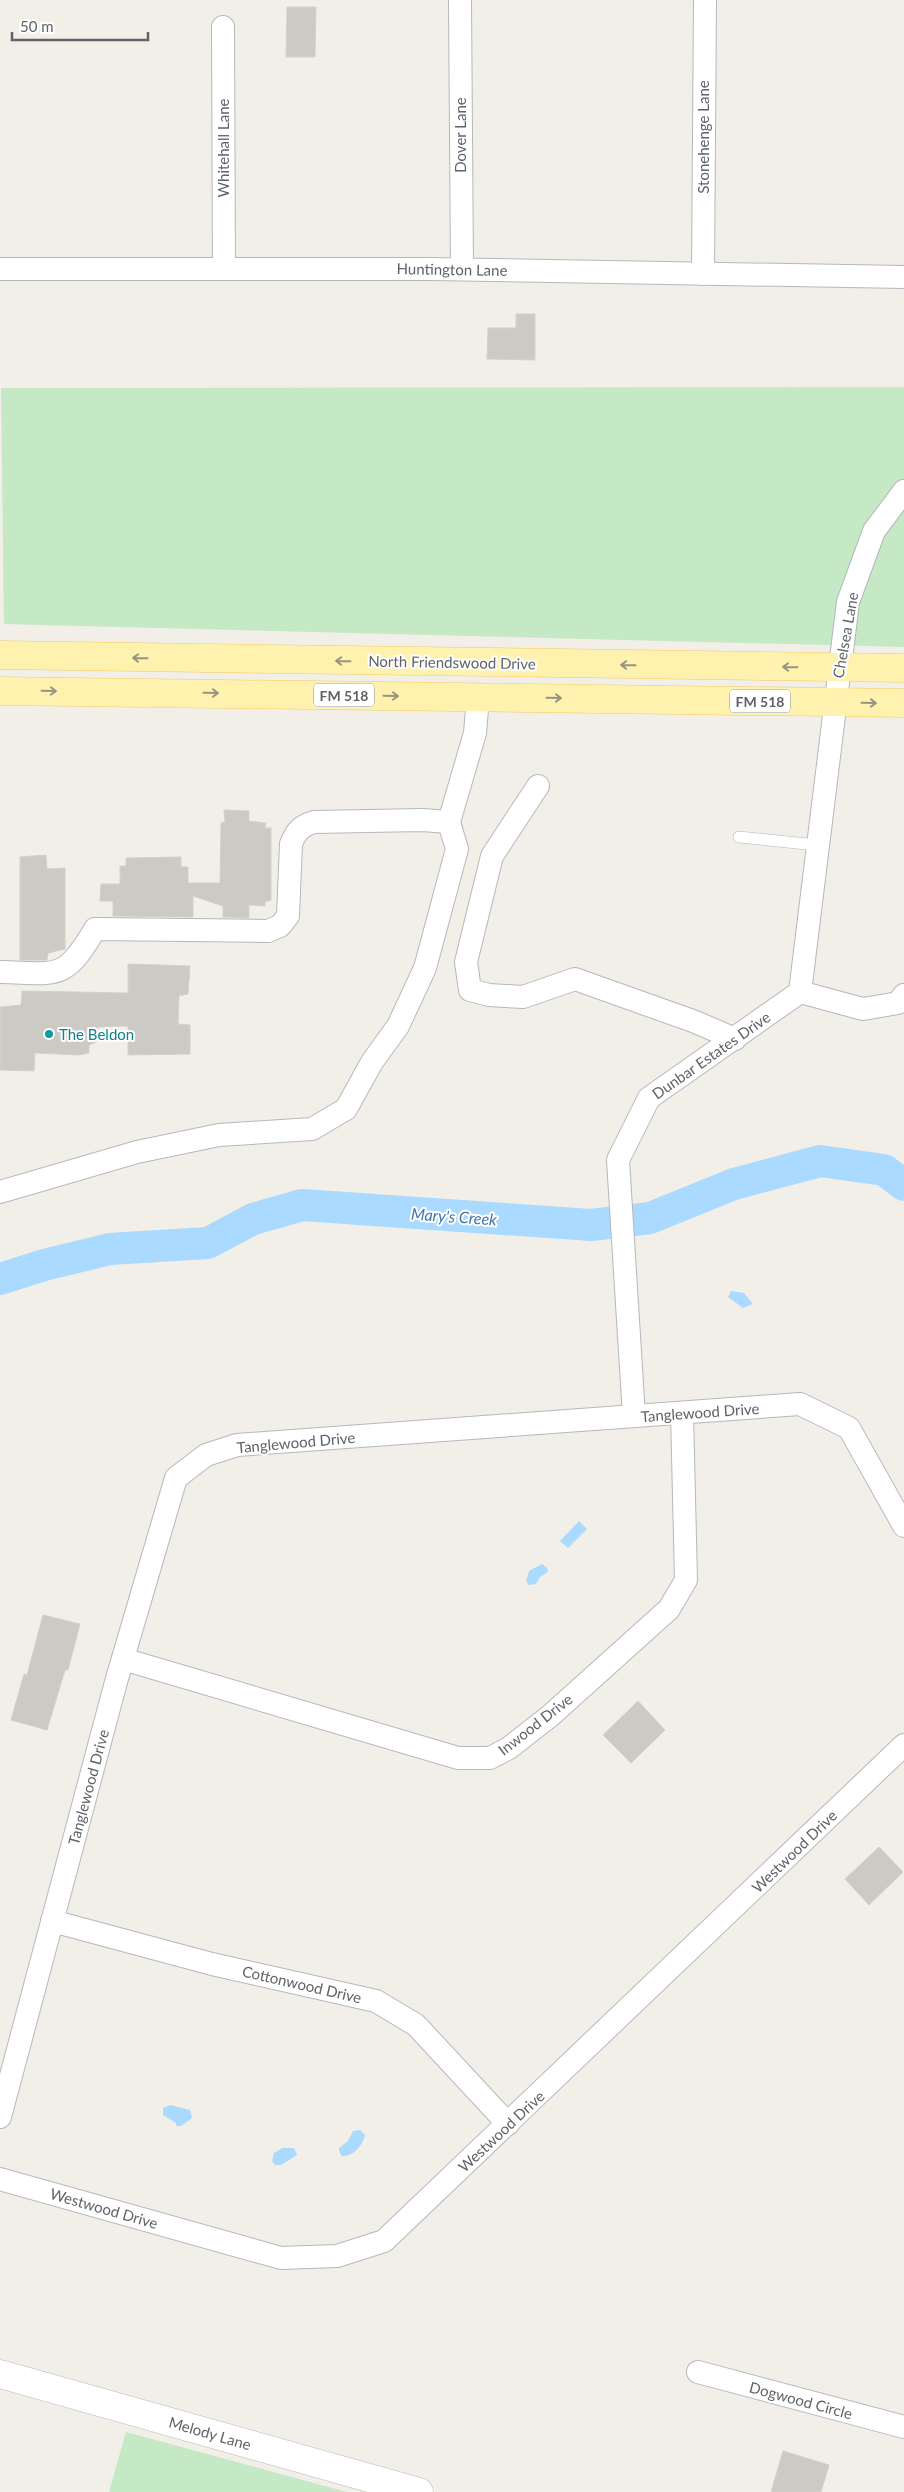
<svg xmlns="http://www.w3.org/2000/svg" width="904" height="2492" font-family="Lato,sans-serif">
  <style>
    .green { fill: #c5e8c5 }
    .water { fill: #aadaff }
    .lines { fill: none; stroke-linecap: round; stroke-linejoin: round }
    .river { stroke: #aadaff; stroke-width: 32 }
    .building { fill: #cccac5; stroke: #d6d1c6 }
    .service-casing { stroke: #b5b8bc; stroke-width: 12 }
    .minor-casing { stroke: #b5b8bc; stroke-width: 24 }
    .tertiary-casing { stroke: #b5b8bc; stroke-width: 29 }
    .primary-casing { stroke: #f2c960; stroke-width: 29 }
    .service { stroke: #fff; stroke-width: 11 }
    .minor { stroke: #fff; stroke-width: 22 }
    .tertiary { stroke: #fff; stroke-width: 28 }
    .primary { stroke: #fff2af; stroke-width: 28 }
    .oneway { stroke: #979581 }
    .culture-dot { fill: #0f9aa8; stroke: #fff; stroke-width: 2 }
    .labels { text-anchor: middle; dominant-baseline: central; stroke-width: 4; stroke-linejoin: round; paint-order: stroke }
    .shield { fill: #fff; stroke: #8f9295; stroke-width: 1 }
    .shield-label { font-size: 14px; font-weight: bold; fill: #5f6368 }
    .street-label { font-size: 15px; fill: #5f6368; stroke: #fff }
    .culture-label { font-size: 15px; fill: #0d838f; stroke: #fff; text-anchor: start }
    .water-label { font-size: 16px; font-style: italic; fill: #4174aa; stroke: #fff }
  </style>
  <rect width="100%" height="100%" fill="#f1efe8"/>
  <g class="green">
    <path d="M904 387V647L4 624 1 388Z"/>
    <path d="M126 2432 347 2492H109Z"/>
  </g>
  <g class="water">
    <path d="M731 1291 744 1293 753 1304 743 1308 728 1297Z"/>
    <path d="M579 1521 587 1529 568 1548 560 1541Z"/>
    <path d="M542 1564 547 1568 548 1572 540 1577 536 1584 529 1585 526 1581 529 1571Z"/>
    <path d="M170 2105 190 2110 192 2118 181 2126H176V2123L163 2115V2108Z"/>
    <path d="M360 2130 365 2135C363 2145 353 2157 342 2156L339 2151V2148L348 2141 353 2131Z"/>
    <path d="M283 2148H294L297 2155 281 2165H275L272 2161 274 2153Z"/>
  </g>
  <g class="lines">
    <path class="river" d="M0 1279 44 1265 110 1249 208 1243 253 1219 302 1205 591 1225 650 1218 734 1184 820 1161 884 1170 904 1185"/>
  </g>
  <g class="building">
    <path d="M287 7H316L315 57H286Z"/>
    <path d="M516 314H535V360L487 359 488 328H516Z"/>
    <path d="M224 810 249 811V821L266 823 265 828H271V900L265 902V906L249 905V918L223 917V906L193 896V917L113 916V901H100L101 884H120V866H126V858L181 857V867H188V883H220L221 823 225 822Z"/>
    <path d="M46 855 47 869 65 868V949L48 953 47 960H20V857Z"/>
    <path d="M128 964 190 966 188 994 179 996 178 1024 190 1025V1054L128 1055V1026L98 1027 96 1042 89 1045V1053L78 1055 35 1053 34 1071 0 1070V1007L21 1005 22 991 128 993Z"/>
    <path d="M43 1615 80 1624 68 1670H65L47 1730 11 1720 24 1674 27 1675Z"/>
    <path d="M638 1701 665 1730 631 1763 603 1735Z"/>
    <path d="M879 1847 903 1872 869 1905 845 1879Z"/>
    <path d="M783 2451 829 2465 821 2492H771Z"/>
  </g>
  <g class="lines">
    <defs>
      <path id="service" d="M739 837 817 845"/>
      <g id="minor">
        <path d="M460 0 462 269"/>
        <path d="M223 27 224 269"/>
        <path d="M0 269H429L904 277"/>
        <path d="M703 274 705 0"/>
        <path d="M538 786 492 856 466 962 470 990 489 995 523 997 575 979 693 1021 735 1039"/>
        <path d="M0 972C58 973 64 982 95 929L268 931 280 926 288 916 291 844C296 831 301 826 314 822L422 820 449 822"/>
        <path d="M800 992 863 1009 898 1003 904 995"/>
        <path d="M0 1192 137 1152 219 1135 312 1129 346 1109 372 1062 398 1026 425 968 457 849 449 822 475 733 478 697"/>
        <path d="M634 1416 618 1160 649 1098 800 992 848 602 874 531 904 491"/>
        <path d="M123 1659 458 1758H490L509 1748 550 1716 669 1609 686 1580 682 1413"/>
        <path d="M52 1921 212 1964 376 2001 416 2025 508 2124"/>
        <path d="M0 2117 116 1682 176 1478 206 1455 237 1445 800 1404 849 1428 904 1526"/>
        <path d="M0 2179 281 2258 337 2256 384 2241 904 1745"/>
        <path d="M698 2372 904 2427"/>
      </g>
      <path id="tertiary" d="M0 2374 419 2492"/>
      <g id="primary">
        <path d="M0 655 904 668"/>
        <path d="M0 691 904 703"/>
      </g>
    </defs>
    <use href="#service" class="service-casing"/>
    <use href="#minor" class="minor-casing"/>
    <use href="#tertiary" class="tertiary-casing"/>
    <use href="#primary" class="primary-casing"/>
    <use href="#service" class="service"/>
    <use href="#minor" class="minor"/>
    <use href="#tertiary" class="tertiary"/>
    <use href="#primary" class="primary"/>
  </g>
  <defs><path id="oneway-shaft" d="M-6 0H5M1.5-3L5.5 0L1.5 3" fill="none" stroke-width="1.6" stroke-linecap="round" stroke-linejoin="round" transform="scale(1.25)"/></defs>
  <g class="oneway">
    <use href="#oneway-shaft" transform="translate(140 658) rotate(-179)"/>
    <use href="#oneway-shaft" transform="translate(343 661) rotate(-179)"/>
    <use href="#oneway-shaft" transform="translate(628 665) rotate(-179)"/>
    <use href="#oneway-shaft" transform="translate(790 667) rotate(-179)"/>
    <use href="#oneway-shaft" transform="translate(49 691) rotate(1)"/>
    <use href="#oneway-shaft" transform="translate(211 693) rotate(1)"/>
    <use href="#oneway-shaft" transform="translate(391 696) rotate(1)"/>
    <use href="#oneway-shaft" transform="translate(554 698) rotate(1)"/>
    <use href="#oneway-shaft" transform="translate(869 703) rotate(1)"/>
  </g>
  <circle class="culture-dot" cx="49" cy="1034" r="5"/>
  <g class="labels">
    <g class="shield">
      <rect x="314" y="683.5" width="60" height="23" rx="4"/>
      <rect x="730" y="689.5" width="60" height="23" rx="4"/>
    </g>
    <g class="shield-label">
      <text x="344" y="695">FM 518</text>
      <text x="760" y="701">FM 518</text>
    </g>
    <g class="street-label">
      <text transform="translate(460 135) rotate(-90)">Dover Lane</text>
      <text transform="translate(703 137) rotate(-90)">Stonehenge Lane</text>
      <text transform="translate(223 148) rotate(-90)">Whitehall Lane</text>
      <text transform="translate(452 269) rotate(1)">Huntington Lane</text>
      <text transform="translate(845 635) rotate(-80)">Chelsea Lane</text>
      <text transform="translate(452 662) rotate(1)">North Friendswood Drive</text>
      <text transform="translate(711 1055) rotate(-35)">Dunbar Estates Drive</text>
      <text transform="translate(700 1412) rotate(-4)">Tanglewood Drive</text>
      <text transform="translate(296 1442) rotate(-5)">Tanglewood Drive</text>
      <text transform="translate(535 1724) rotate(-38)">Inwood Drive</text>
      <text transform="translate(88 1787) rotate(-75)">Tanglewood Drive</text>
      <text transform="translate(794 1851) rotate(-44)">Westwood Drive</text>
      <text transform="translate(302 1984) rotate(13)">Cottonwood Drive</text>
      <text transform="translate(501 2131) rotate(-43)">Westwood Drive</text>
      <text transform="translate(104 2208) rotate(16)">Westwood Drive</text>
      <text transform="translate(801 2400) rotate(15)">Dogwood Circle</text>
      <text transform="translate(210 2433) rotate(16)">Melody Lane</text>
    </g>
    <g class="culture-label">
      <text x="59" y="1034">The Beldon</text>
    </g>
    <g class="water-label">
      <text transform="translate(454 1216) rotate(4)">Mary's Creek</text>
    </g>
  </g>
  <path d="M12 32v8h136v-8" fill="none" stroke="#5f6368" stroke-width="2.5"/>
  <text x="20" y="32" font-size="15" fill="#5f6368" stroke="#ffffff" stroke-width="4" paint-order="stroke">50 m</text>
</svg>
